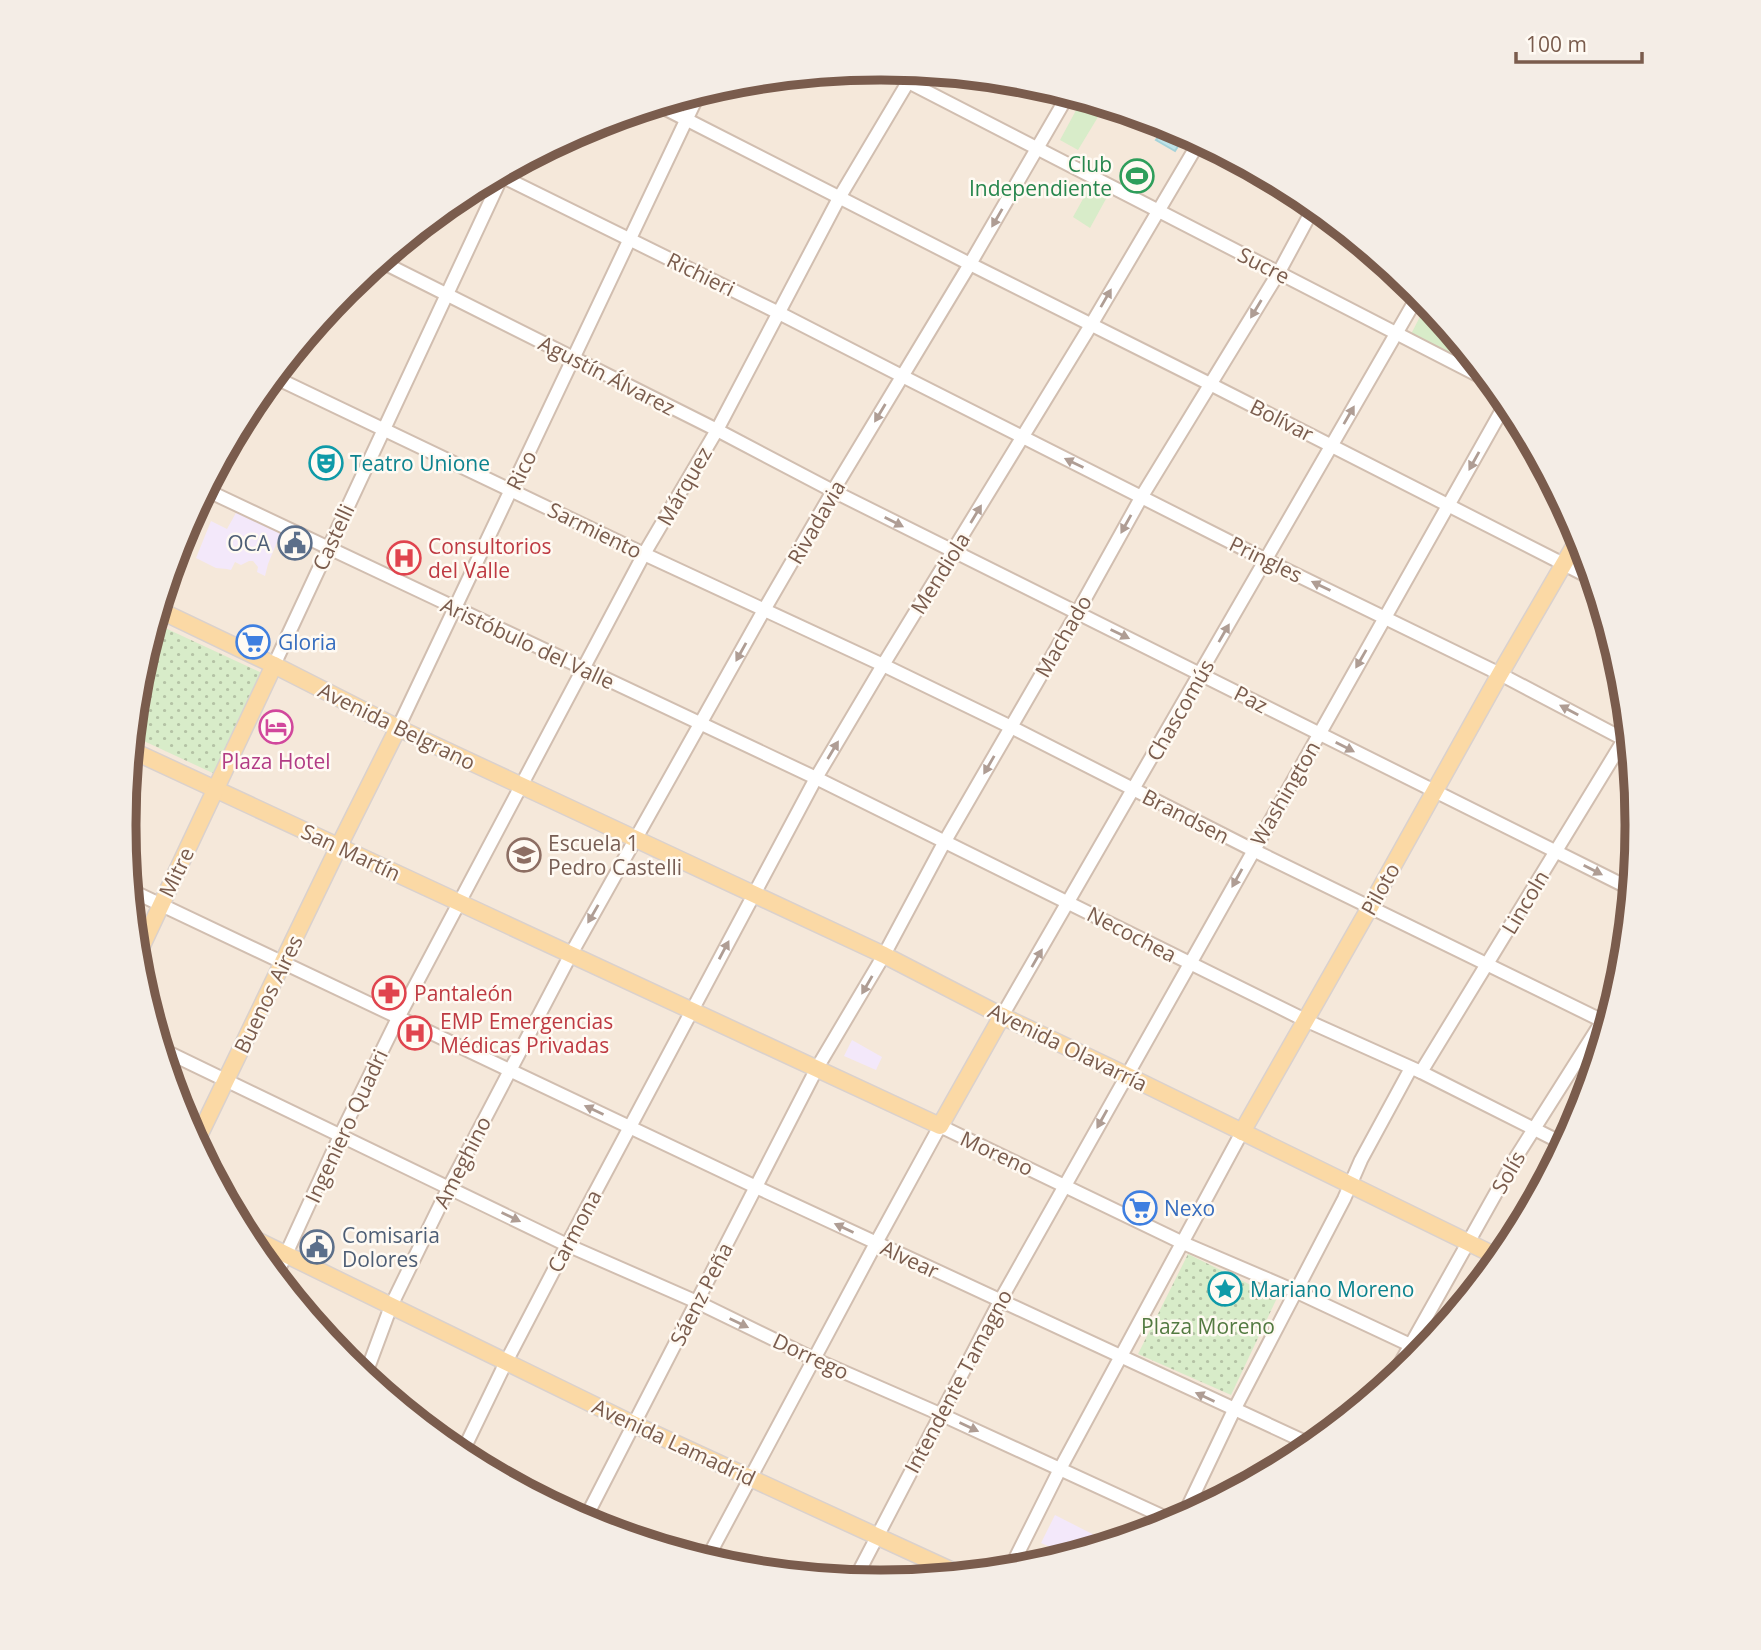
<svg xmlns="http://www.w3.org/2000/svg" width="1761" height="1650" font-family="'Open Sans',sans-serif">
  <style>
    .residential { fill: #f5e8da }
    .education { fill: #f3e8fa }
    .grass { fill: url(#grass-dots) }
    .garden { fill: #d8ecc9 }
    .water { fill: #bfe3e8; stroke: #a5d3da; stroke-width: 2 }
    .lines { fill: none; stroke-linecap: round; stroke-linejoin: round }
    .minor-casing { stroke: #d1beb0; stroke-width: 16 }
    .major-casing { stroke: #dad1cd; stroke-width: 19 }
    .minor { stroke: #fff; stroke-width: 12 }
    .major { stroke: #fbd9a5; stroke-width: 16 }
    .oneway { fill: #af9d94 }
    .labels { text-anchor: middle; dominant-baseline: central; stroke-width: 5; stroke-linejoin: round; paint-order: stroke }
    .leisure-label { font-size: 21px; fill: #27864d; stroke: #fffaf3; text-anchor: end }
    .street-label { font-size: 21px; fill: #7a5c4d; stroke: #fffaf3 }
    .culture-label { font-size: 21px; fill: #0d838f; stroke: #fffaf3; text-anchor: start }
    .service-label { font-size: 21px; fill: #4e5e75; stroke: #fffaf3; text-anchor: end }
    .health-label { font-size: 21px; fill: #be3a42; stroke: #fffaf3; text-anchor: start }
    .shop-label { font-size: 21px; fill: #366cbe; stroke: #fffaf3; text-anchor: start }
    .hotel-label { font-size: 21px; fill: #b23c85; stroke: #fffaf3 }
    .education-label { font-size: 21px; fill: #785e54; stroke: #fffaf3; text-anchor: start }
    .park-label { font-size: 21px; fill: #537a41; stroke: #fffaf3 }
    .rim { fill: none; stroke: #7a5c4d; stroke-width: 9 }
  </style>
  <defs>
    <pattern id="grass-dots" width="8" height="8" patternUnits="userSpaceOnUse" patternTransform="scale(1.75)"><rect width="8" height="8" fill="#d8ecc9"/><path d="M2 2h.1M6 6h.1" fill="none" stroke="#b4c2a5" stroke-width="1.8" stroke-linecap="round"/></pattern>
  </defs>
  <rect width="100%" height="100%" fill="#fdf6ec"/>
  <circle class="residential" cx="880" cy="825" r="754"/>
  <g class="education">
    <path d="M237 511 282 530 268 564 265 576 257 572 258 567 253 561H249L241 565 235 562 231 570 227 569 216 568 196 558 211 521 227 529Z"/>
    <path d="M852 1040 882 1057 876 1070 844 1056Z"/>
    <path d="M1055 1515 1110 1543 1068 1555 1041 1543Z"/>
  </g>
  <g class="grass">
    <path d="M163 627 264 674 217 775 133 736 138 677 141 668Z"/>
    <path d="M1188 1254 1277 1298 1231 1395 1138 1354Z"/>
  </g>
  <g class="garden">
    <path d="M1081 101 1101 112 1078 150 1060 140Z"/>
    <path d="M1089 188 1107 197 1090 228 1073 217Z"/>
    <path d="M1427 303 1490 381 1409 338Z"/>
  </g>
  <path class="water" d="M1175 129 1186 134 1175 151 1156 140 1159 136 1173 133Z"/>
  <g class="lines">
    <defs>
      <g id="minor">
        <path d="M883 69 1491 382"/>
        <path d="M658 105 970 264 1210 384 1593 579"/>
        <path d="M499 175 779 313 902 376 1266 560 1500 674 1629 742"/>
        <path d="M380 261 717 430 833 491 1631 889"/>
        <path d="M274 377 644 554 883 665 1011 727 1253 850 1607 1023"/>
        <path d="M206 490 816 778 1305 1020 1421 1072 1564 1144"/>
        <path d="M165 588 237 431"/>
        <path d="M274 665 504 172"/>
        <path d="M398 728 699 93"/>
        <path d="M130 890 756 1187 1312 1445"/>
        <path d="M1002 1016 1419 294"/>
        <path d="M161 1049 567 1245 697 1302 814 1359 940 1414 1175 1522"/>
        <path d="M1421 1072 1628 733"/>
        <path d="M276 1276 340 1136 398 1018 583 669 644 554 717 430 839 198 914 72"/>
        <path d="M365 1376 391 1306 449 1187 571 954 764 610 833 491 970 264 1068 95"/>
        <path d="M1391 1380 1515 1159 1613 1004"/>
        <path d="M461 1455 506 1362 567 1245 816 778 883 665 1091 325 1199 142"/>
        <path d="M1183 1517 1234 1410 1344 1199 1361 1160 1411 1068"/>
        <path d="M584 1521 817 1068 884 955 945 841 1077 613 1142 496 1279 272 1314 207"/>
        <path d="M707 1559 876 1243 940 1126 1183 1243 1295 1291 1423 1351"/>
        <path d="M1010 1569 1060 1469 1242 1132"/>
        <path d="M855 1579 1000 1301 1507 401"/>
      </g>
      <g id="major">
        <path d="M159 610 274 665 398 728 884 955 1002 1016 1126 1075 1500 1258"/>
        <path d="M131 750 940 1126 1002 1016"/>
        <path d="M137 956 274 665"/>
        <path d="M1242 1132 1370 907 1500 674 1580 536"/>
        <path d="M196 1142 339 846 398 728"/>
        <path d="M246 1235 633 1424 959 1574"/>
      </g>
    </defs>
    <use href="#minor" class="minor-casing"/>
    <use href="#major" class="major-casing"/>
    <use href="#minor" class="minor"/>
    <use href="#major" class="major"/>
  </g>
  <defs><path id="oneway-solid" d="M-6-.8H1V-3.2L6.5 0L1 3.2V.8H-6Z" transform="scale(1.75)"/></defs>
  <g class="oneway">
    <use href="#oneway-solid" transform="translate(997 218) rotate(120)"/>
    <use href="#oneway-solid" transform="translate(1106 298) rotate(-60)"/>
    <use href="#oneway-solid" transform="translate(1256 309) rotate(121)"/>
    <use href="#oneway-solid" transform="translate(880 413) rotate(121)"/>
    <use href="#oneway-solid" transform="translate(1349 415) rotate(-60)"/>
    <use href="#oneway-solid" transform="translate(1474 461) rotate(119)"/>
    <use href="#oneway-solid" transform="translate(1074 463) rotate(-154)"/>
    <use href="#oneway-solid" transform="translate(976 514) rotate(-59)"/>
    <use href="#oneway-solid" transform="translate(894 522) rotate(27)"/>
    <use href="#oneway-solid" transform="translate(1126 524) rotate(119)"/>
    <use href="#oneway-solid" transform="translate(1321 586) rotate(-154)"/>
    <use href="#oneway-solid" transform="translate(1224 633) rotate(-60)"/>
    <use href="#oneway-solid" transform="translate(1120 634) rotate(26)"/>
    <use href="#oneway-solid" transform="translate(741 652) rotate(119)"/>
    <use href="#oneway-solid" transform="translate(1361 659) rotate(120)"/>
    <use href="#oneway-solid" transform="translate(1569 710) rotate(-152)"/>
    <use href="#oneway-solid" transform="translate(1345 747) rotate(27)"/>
    <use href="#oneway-solid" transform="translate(833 750) rotate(-59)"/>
    <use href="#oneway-solid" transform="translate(989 765) rotate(120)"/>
    <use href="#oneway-solid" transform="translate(1593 870) rotate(27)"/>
    <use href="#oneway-solid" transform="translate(1237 878) rotate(119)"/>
    <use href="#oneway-solid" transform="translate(593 914) rotate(120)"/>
    <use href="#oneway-solid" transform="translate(724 950) rotate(-62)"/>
    <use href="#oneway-solid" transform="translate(1037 958) rotate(-60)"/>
    <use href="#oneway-solid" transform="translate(867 985) rotate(120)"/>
    <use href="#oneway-solid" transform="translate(594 1110) rotate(-155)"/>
    <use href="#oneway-solid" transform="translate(1102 1119) rotate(119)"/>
    <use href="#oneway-solid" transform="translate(511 1217) rotate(26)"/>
    <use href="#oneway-solid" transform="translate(844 1228) rotate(-155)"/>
    <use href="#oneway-solid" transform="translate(739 1323) rotate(26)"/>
    <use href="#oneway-solid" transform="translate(1205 1397) rotate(-155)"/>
    <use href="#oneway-solid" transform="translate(969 1427) rotate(25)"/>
  </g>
  <defs>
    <symbol id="stadium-ring" viewBox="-11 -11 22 22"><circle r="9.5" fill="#fffaf3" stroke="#2e9e5b" stroke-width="1.5"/><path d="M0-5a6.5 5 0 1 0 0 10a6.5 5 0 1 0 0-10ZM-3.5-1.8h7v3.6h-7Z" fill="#2e9e5b"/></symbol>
    <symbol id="theatre-ring" viewBox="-11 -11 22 22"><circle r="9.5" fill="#fffaf3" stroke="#0f9aa8" stroke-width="1.5"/><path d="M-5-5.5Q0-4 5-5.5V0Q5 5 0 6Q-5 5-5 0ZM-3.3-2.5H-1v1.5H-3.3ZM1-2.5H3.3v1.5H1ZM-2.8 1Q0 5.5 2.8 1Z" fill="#0f9aa8"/></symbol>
    <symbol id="civic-ring" viewBox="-11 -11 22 22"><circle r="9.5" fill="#fffaf3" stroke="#5c6f8a" stroke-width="1.5"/><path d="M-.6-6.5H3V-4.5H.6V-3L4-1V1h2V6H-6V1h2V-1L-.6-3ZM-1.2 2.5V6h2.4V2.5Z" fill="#5c6f8a"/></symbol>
    <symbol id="hospital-ring" viewBox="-11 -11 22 22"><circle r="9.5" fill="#fffaf3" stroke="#e0444e" stroke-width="1.5"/><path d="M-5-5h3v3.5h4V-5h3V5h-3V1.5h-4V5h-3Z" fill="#e0444e"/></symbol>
    <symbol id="supermarket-ring" viewBox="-11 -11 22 22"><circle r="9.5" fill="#fffaf3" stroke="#3f7fe0" stroke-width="1.5"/><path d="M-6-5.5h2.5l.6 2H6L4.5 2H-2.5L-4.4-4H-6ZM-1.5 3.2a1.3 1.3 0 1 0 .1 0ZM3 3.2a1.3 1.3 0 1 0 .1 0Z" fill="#3f7fe0"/></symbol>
    <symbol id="hotel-ring" viewBox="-11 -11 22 22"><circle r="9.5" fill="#fffaf3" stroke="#d1479c" stroke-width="1.5"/><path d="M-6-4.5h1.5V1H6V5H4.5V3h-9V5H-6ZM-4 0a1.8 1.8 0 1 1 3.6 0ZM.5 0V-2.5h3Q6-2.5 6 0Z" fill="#d1479c"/></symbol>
    <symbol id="school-ring" viewBox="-11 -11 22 22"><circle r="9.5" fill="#fffaf3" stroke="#8d6e63" stroke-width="1.5"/><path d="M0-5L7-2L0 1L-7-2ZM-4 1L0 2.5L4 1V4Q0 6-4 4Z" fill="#8d6e63"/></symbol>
    <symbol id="pharmacy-ring" viewBox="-11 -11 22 22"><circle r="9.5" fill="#fffaf3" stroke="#e0444e" stroke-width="1.5"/><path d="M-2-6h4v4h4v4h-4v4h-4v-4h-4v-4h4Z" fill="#e0444e"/></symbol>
    <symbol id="sight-ring" viewBox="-11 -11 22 22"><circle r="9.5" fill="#fffaf3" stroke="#0f9aa8" stroke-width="1.5"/><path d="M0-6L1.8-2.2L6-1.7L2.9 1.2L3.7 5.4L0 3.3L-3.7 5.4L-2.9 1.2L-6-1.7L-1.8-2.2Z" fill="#0f9aa8"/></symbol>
  </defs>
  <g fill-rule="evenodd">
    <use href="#stadium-ring" x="1118" y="157" width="38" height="38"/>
    <use href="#theatre-ring" x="307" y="444" width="38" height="38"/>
    <use href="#civic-ring" x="276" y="524" width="38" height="38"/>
    <use href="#hospital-ring" x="385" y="539" width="38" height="38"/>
    <use href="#supermarket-ring" x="234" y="623" width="38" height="38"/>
    <use href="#hotel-ring" x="257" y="708" width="38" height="38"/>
    <use href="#school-ring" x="505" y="836" width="38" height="38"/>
    <use href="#pharmacy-ring" x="370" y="974" width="38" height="38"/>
    <use href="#hospital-ring" x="396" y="1014" width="38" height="38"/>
    <use href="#supermarket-ring" x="1121" y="1189" width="38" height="38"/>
    <use href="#civic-ring" x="298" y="1228" width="38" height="38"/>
    <use href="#sight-ring" x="1206" y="1270" width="38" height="38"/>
  </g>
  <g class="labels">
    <g class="leisure-label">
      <text x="1112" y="164">Club<tspan x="1112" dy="24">Independiente</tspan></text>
    </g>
    <g class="street-label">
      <text transform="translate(1264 265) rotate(27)">Sucre</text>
      <text transform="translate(701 274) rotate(26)">Richieri</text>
      <text transform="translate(607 375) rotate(27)">Agustín Álvarez</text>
      <text transform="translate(1282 420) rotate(27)">Bolívar</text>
      <text transform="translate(521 470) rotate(-64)">Rico</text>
      <text transform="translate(684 486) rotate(-60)">Márquez</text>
      <text transform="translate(816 522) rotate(-60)">Rivadavia</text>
      <text transform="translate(595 530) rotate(26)">Sarmiento</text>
      <text transform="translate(333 537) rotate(-65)">Castelli</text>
      <text transform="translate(1266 559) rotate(26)">Pringles</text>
      <text transform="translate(940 573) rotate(-58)">Mendiola</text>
      <text transform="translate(1063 636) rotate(-60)">Machado</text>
      <text transform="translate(528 643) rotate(25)">Aristóbulo del Valle</text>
      <text transform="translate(1251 699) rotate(27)">Paz</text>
      <text transform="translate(1180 710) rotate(-60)">Chascomús</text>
      <text transform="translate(397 726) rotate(26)">Avenida Belgrano</text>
      <text transform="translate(1285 793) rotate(-60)">Washington</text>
      <text transform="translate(1186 816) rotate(27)">Brandsen</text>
      <text transform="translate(351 852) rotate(25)">San Martín</text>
      <text transform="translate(176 872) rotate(-64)">Mitre</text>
      <text transform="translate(1380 889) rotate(-61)">Piloto</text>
      <text transform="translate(1525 902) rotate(-59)">Lincoln</text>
      <text transform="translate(1132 934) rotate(27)">Necochea</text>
      <text transform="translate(268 994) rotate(-64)">Buenos Aires</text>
      <text transform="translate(1068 1047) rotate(26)">Avenida Olavarría</text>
      <text transform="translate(346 1126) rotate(-65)">Ingeniero Quadri</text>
      <text transform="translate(997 1153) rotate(25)">Moreno</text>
      <text transform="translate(462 1162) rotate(-63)">Ameghino</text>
      <text transform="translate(1508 1172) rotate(-60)">Solís</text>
      <text transform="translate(574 1231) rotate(-62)">Carmona</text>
      <text transform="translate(910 1259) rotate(25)">Alvear</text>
      <text transform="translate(701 1294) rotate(-63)">Sáenz Peña</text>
      <text transform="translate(811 1356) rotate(25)">Dorrego</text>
      <text transform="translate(958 1381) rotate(-62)">Intendente Tamagno</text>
      <text transform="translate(674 1442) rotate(25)">Avenida Lamadrid</text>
    </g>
    <g class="culture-label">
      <text x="350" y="463">Teatro Unione</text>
      <text x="1250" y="1289">Mariano Moreno</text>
    </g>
    <g class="service-label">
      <text x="270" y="543">OCA</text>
      <text x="342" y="1235" text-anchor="start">Comisaria<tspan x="342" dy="24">Dolores</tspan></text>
    </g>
    <g class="health-label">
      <text x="428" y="546">Consultorios<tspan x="428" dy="24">del Valle</tspan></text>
      <text x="414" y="993">Pantaleón</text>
      <text x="440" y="1021">EMP Emergencias<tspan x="440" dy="24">Médicas Privadas</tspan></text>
    </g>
    <g class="shop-label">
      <text x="278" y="642">Gloria</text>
      <text x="1164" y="1208">Nexo</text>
    </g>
    <g class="hotel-label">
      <text x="276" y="761">Plaza Hotel</text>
    </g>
    <g class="education-label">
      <text x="548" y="843">Escuela 1<tspan x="548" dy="24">Pedro Castelli</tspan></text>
    </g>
    <g class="park-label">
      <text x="1208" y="1326">Plaza Moreno</text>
    </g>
  </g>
  <path d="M0 0H1761V1650H0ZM880 80H881A744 744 0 0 1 1625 824V826A744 744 0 0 1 881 1570H880A744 744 0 0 1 136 826V824A744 744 0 0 1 880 80Z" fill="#f4ede6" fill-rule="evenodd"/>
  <path class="rim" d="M880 80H881A744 744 0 0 1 1625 824V826A744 744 0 0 1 881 1570H880A744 744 0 0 1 136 826V824A744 744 0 0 1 880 80Z"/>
  <path d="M1516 52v10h126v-10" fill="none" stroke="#7a5c4d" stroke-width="3.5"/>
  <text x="1526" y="52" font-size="21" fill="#7a5c4d" stroke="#fffaf3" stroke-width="5" paint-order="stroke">100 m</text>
</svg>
